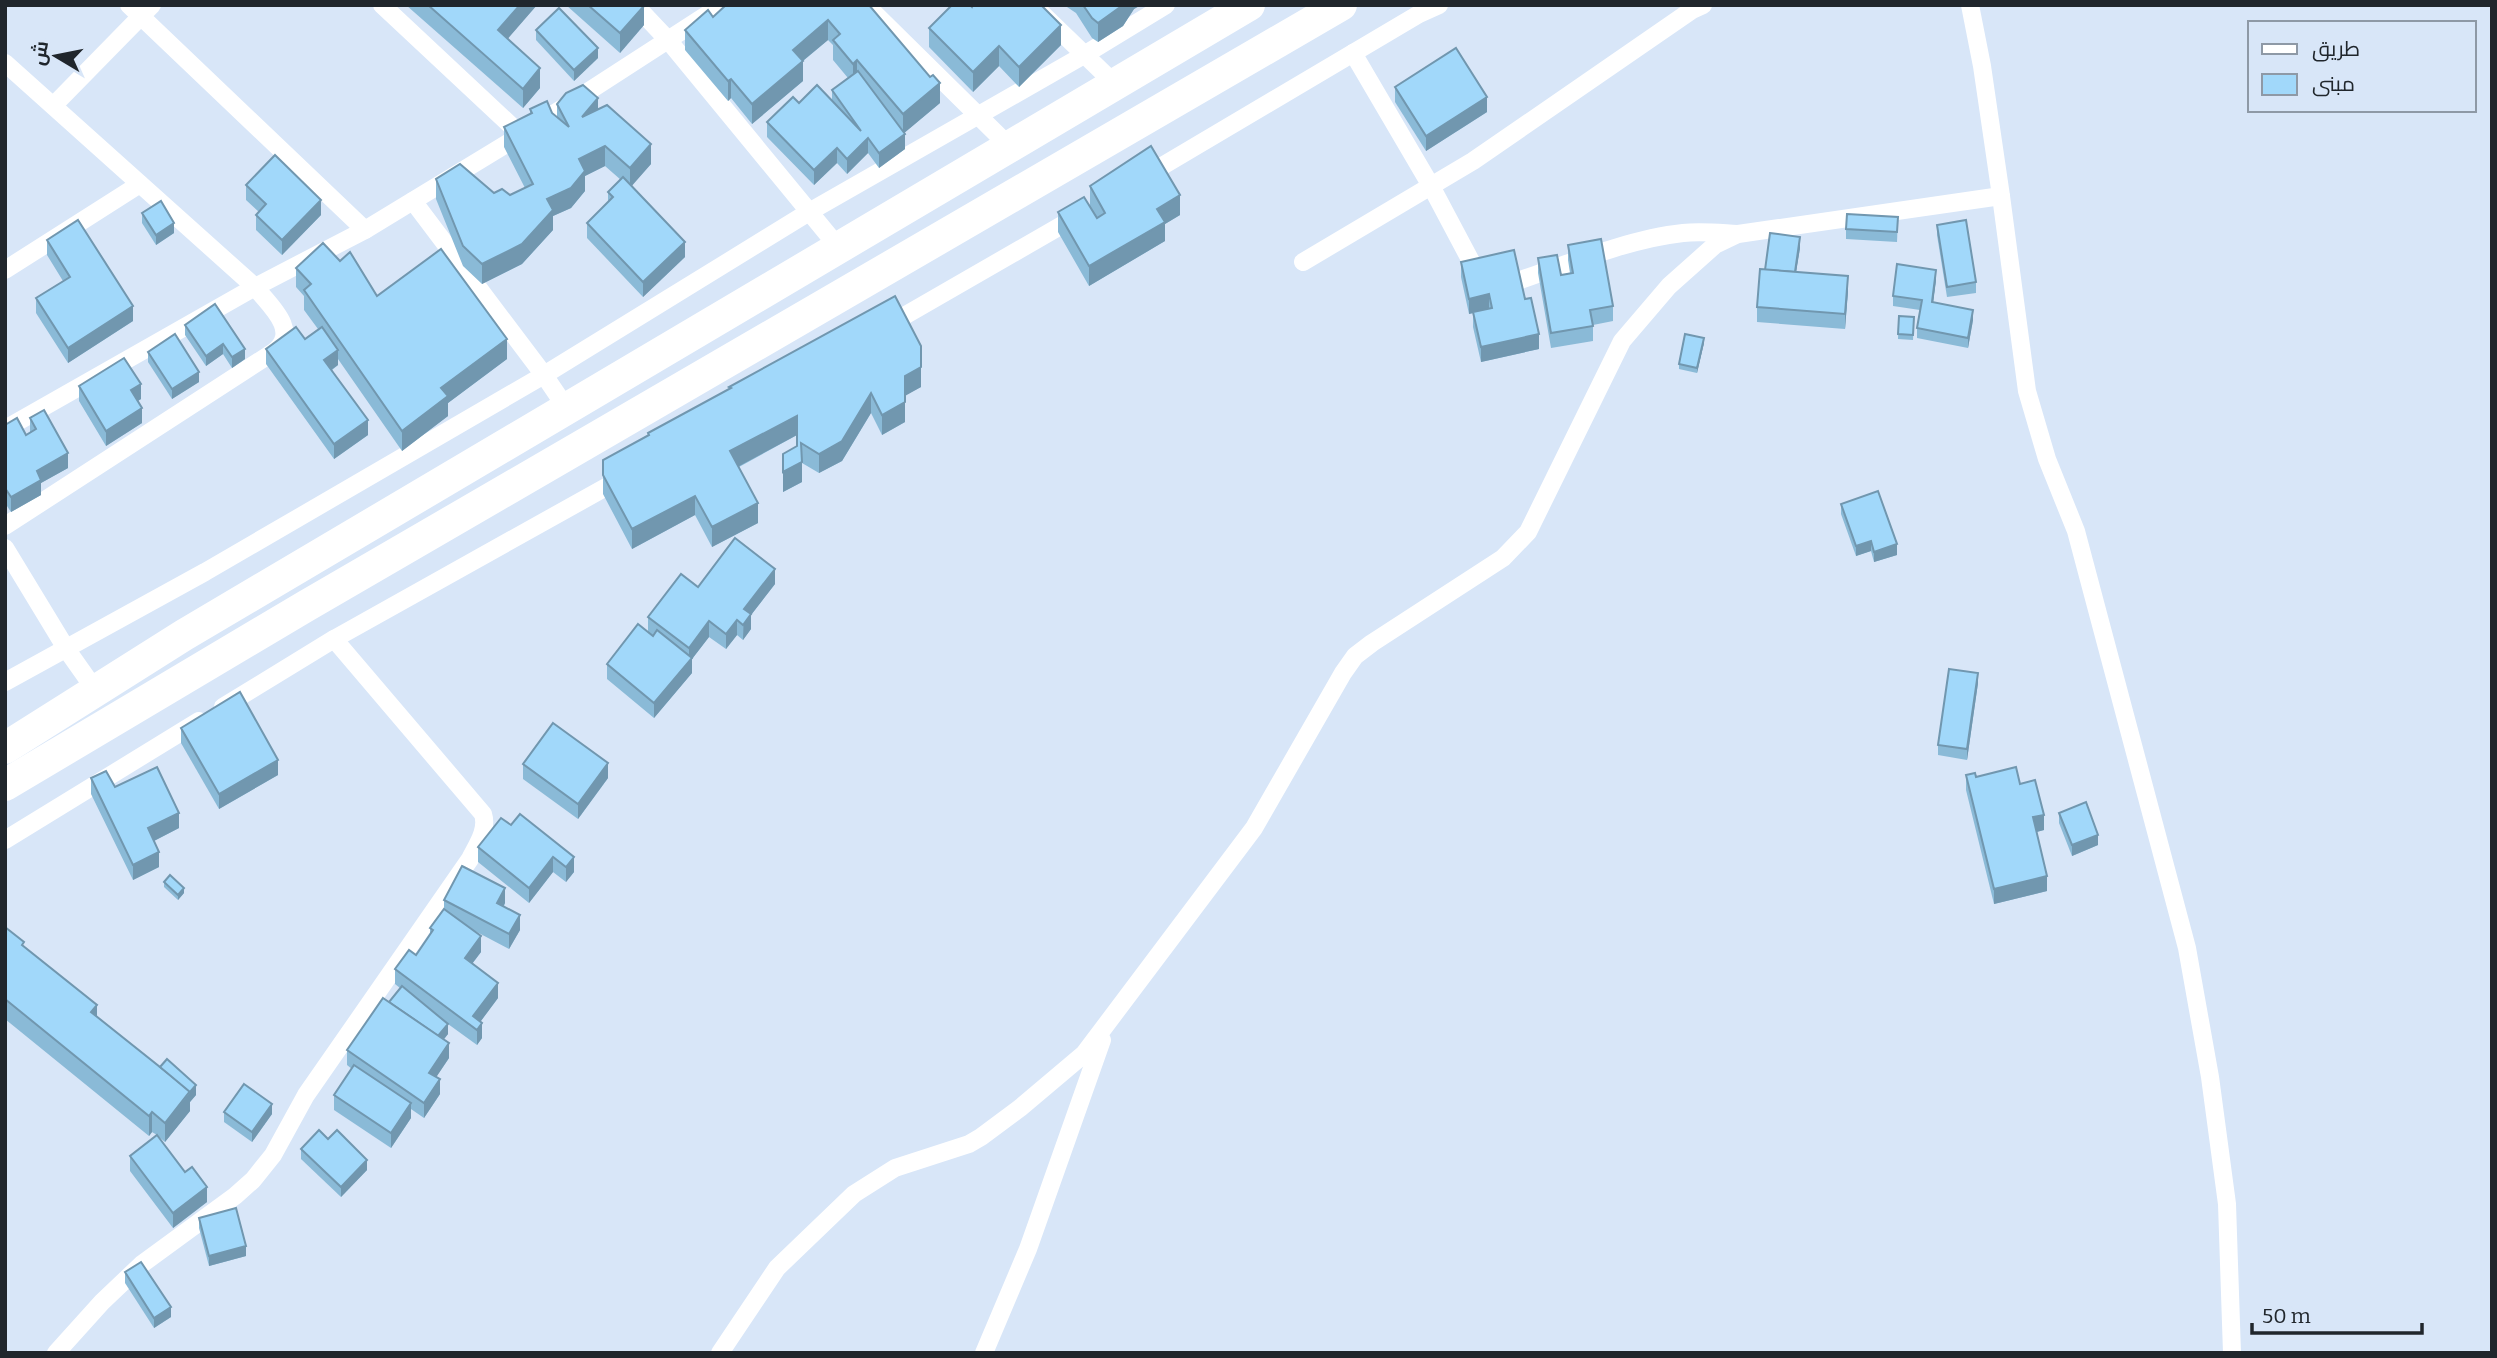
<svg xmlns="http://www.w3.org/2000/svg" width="2497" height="1358" font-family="Bitter,Cairo,serif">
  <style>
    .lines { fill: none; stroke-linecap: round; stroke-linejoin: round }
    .street { stroke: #fff; stroke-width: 18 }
    .highway { stroke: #fff; stroke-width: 32 }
    .wall { fill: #8abad7 }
    .shaded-wall { fill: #7197af }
    .building { fill: #a1d8fa; stroke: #7197af; stroke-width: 2 }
  </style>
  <rect width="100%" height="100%" fill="#d8e6f8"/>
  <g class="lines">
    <g class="street">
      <path d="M129 5 365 230"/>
      <path d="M382 5 521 135"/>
      <path d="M635 5 668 40 839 248"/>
      <path d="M866 5 1010 147"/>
      <path d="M1033 5 1115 84"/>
      <path d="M1970 5 1982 66 2001 196 2027 391 2047 459 2076 531 2187 948 2210 1077 2227 1204 2232 1353"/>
      <path d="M1353 53 1431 186 1483 284 1493 289 1500 287C1555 269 1626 239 1683 233 1701 231 1719 233 1737 234"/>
      <path d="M5 63 255 287C269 305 300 330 275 351L5 526"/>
      <path d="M54 105 152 5"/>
      <path d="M1142 178 1419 14 1439 5"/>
      <path d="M413 201 544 375 567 409"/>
      <path d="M1303 262 1473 161 1692 10 1703 5"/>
      <path d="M5 270 140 184"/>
      <path d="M885 327 1076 217"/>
      <path d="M5 429 255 287 365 230 521 135 722 5"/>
      <path d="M5 548 67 650 96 691"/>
      <path d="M5 682 205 572 544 375 809 212 1084 55 1166 5"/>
      <path d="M223 707 334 639 624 477"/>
      <path d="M5 840 199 721"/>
      <path d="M56 1353 102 1302 142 1264 235 1196 253 1180 273 1155 306 1095 470 859C477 845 488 830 483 814L334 639"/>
      <path d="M720 1353 777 1268 854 1194 895 1168 969 1144 981 1137 1020 1108 1084 1054 1254 828 1343 673 1355 656 1372 643 1503 558 1528 532 1622 341 1669 286 1715 245 1738 234 2001 196"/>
      <path d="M984 1353 1028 1249 1102 1040"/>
    </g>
    <g class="highway">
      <path d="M5 748 184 635 1249 5"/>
      <path d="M5 785 306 606 1341 5"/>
    </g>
  </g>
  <g class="wall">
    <path d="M406 5H537L507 39 540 88 523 108Z"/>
    <path d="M566 5H644V25L620 53Z"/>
    <path d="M869 5 940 103 904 133 905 149 879 168 868 153 847 174 837 163 814 185 767 137V122L799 103 832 100V90L848 78 833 60V45L828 40 803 61V81L752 124 731 98 728 101 685 50V30L713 17Z"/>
    <path d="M1064 5H1141L1134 9 1123 26 1098 42 1092 38 1076 13Z"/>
    <path d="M972 7 1061 45 1019 87 999 66 973 92 929 47V28Z"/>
    <path d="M536 30 598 58 574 81 536 40Z"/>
    <path d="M1395 87 1487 112 1426 151 1395 102Z"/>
    <path d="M557 104 598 109 651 164 631 186 685 257 643 297 587 238V223L608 202V192L621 180 605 166 585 176V191L571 208 553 216V230L522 264 482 284 463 266 436 199V179L494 193 510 195 525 188 504 147V127L530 114V109L552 113 557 117Z"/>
    <path d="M246 185 321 215 282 255 256 230V215L259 212 246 200Z"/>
    <path d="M1090 186 1180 215 1165 224V241L1089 286 1058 232V212L1090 206Z"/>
    <path d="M142 213 174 233 156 245 142 223Z"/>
    <path d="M1898 217 1897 242 1846 239V229Z"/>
    <path d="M1937 225 1976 282V293L1947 297 1937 235Z"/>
    <path d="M47 240 133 321 68 363 36 313V298L63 281 47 255Z"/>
    <path d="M1568 245 1613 306V321L1593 325V341L1551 348 1538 273V258L1561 275 1570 273 1568 260Z"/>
    <path d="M1800 248 1796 272 1848 291 1845 329 1757 322V307L1765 270Z"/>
    <path d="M340 261 377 296 507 359 448 403V416L402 451 338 359V365L332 370 368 435 334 459 266 364V349L305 339 318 329 304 310V296L296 287V268Z"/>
    <path d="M1461 262 1539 349 1481 362 1473 327V313L1469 314 1461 277Z"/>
    <path d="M1936 280 1933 302 1973 320 1968 348 1917 338V328L1920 310 1893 306V296Z"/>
    <path d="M215 304 245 359 232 368 223 354 206 366 185 335V325Z"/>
    <path d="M1899 316 1914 317 1913 340 1898 339Z"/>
    <path d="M1704 343 1697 373 1679 369V364Z"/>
    <path d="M148 352 199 382 172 399 148 362Z"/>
    <path d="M79 386 141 399 138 401 142 423 106 446 79 401Z"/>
    <path d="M729 387H921L905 395V422L882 435 871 413 842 461 819 473 802 463V482L783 492V454L797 446V435L739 467 758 523 712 547 695 515 632 549 603 494V460L648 436V433L729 389Z"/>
    <path d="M30 418 68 468 41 483V495L11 512 5 503V425L26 435 30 433Z"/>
    <path d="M1841 504 1897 555 1874 562 1871 551 1856 556 1841 514Z"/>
    <path d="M775 584 751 615V629L743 640 737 635 726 649 709 637 692 659V673L654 718 607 679V664L648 632V617L698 587Z"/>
    <path d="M1978 683 1967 760 1938 755V745Z"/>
    <path d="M181 728 278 775 219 809 181 743Z"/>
    <path d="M523 764 608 778 578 819 523 779Z"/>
    <path d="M1966 775 2020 784 2044 830 2036 832 2047 891 1994 904 1966 790Z"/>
    <path d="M91 778 115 787 179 828 154 841 159 867 133 880 91 794Z"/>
    <path d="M2059 813 2098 845 2072 856 2059 823Z"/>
    <path d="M511 825 574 872 566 882 553 872 529 903 478 862V847Z"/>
    <path d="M164 882 184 893 178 900 164 887Z"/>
    <path d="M444 900 505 903 504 906 520 930 509 949 473 930 481 952 472 964 498 998 480 1022 482 1038 477 1045 448 1024V1034L444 1039 449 1058 436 1077 440 1094 424 1118 411 1109V1118L391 1148 334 1110V1095L352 1069 347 1065V1050L389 1002 400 988 395 984V969L416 955 430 935V928L444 909Z"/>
    <path d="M5 927 24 947 97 1018 196 1095 190 1102V1111L165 1142 158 1136 207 1202 173 1228 130 1171V1156L157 1135 152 1132 149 1136 5 1019Z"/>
    <path d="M224 1112 272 1114 252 1142 224 1122Z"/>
    <path d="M328 1139 367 1170 341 1197 301 1159V1149Z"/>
    <path d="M199 1218 246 1256 209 1266 199 1228Z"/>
    <path d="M125 1272 171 1317 154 1328 125 1283Z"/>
  </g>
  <g class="shaded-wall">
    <path d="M520 5H537L498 50V30Z"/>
    <path d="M1123 5H1141L1134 9 1123 26 1098 42V23Z"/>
    <path d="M644 6V25L620 53V33Z"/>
    <path d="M828 20V40L793 69V50Z"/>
    <path d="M1061 25V45L1019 87V67Z"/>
    <path d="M999 46V66L973 92V72Z"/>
    <path d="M598 48V58L574 81V70Z"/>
    <path d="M857 60V80L853 84V64Z"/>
    <path d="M803 61V81L752 124V104Z"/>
    <path d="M540 68V88L523 108V89Z"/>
    <path d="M731 79V98L728 101V81Z"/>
    <path d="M940 83V103L903 134V114Z"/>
    <path d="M1487 97V112L1426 151V136Z"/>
    <path d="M598 98V118L582 117Z"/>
    <path d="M905 134V149L879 168V153Z"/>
    <path d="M868 138V153L847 174V159Z"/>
    <path d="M651 144V164L630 188V168Z"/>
    <path d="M605 146V166L585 176V191L571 208 553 216V230L522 264 482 284V264L547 199 579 159Z"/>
    <path d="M837 148V163L814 185V170Z"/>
    <path d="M1180 195V215L1165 224V241L1089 286V266L1157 209Z"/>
    <path d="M321 200V215L282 255V240Z"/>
    <path d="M174 223V233L156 245V235Z"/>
    <path d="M1800 237V248L1794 285V275Z"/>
    <path d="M685 242V257L643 297V282Z"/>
    <path d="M1936 270V280L1932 312V302Z"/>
    <path d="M1848 276V291L1845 329V314Z"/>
    <path d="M1489 294V309L1469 314V299Z"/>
    <path d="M133 306V321L68 363V348Z"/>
    <path d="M1973 310V320L1968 348V338Z"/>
    <path d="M1539 334V349L1481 362V347Z"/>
    <path d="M1704 338V343L1697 373V368Z"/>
    <path d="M507 339V359L448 403V416L402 451V431L441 388Z"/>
    <path d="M223 344V354L206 366V356Z"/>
    <path d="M245 349V359L232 368V357Z"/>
    <path d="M338 350V365L324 375V360Z"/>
    <path d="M921 367V387L905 396V376Z"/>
    <path d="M199 372V382L172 399V389Z"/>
    <path d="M141 384V399L131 405V390Z"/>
    <path d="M871 393V413L842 461 819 473V454Z"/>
    <path d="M905 402V422L882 435V415Z"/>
    <path d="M142 408V423L106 446V431Z"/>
    <path d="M797 416V435L730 471V451Z"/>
    <path d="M368 420V435L334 459V444Z"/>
    <path d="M68 453V468L41 483V495L11 512V497L37 471Z"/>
    <path d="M802 462V482L783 492V472Z"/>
    <path d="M695 496V515L632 549V529Z"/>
    <path d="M758 503V523L712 547V527Z"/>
    <path d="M1871 541V551L1856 556V546Z"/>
    <path d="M1897 544V555L1874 562V552Z"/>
    <path d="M775 569V584L751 615V629L743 640 744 609Z"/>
    <path d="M737 620V635L726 649V634Z"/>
    <path d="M709 621V637L692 659V673L654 718V703L689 662V648Z"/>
    <path d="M1978 673V683L1967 760V749Z"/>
    <path d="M278 760V775L219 809V794Z"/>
    <path d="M608 763V778L578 819V804Z"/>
    <path d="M179 813V828L148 844V828Z"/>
    <path d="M2044 815V830L2033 833V817Z"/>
    <path d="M2098 835V845L2072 856V845Z"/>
    <path d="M159 852V867L133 880V865Z"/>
    <path d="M553 857V872L529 903V888Z"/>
    <path d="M574 857V872L566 882V867Z"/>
    <path d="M2047 876V891L1994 904V889Z"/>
    <path d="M184 888V893L178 900V895Z"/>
    <path d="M505 888V903L497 918V903Z"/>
    <path d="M520 915V930L509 949V934Z"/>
    <path d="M481 936V952L465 973V958Z"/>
    <path d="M498 983V998L475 1029 473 1016Z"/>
    <path d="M97 1005V1024L91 1012Z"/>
    <path d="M482 1023V1038L477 1045V1030Z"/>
    <path d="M448 1024V1034L436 1049V1039Z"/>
    <path d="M449 1043V1058L429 1088V1073Z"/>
    <path d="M440 1079V1094L424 1118V1103Z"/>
    <path d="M196 1085V1095L190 1102V1111L165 1142V1123Z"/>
    <path d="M411 1103V1118L391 1148V1133Z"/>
    <path d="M272 1104V1114L252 1142V1132Z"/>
    <path d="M152 1112V1132L149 1136V1116Z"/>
    <path d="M367 1160V1170L341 1197V1187Z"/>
    <path d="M207 1187V1202L173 1228V1213Z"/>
    <path d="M246 1246V1256L209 1266V1256Z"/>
    <path d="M171 1307V1317L154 1328V1318Z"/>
  </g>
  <g class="building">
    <path d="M428 5H520L498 30 540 68 523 89Z"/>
    <path d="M588 5H644V6L620 33Z"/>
    <path d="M726 5H869L930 77 933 75 940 83 903 114 857 60 853 64 833 40 840 34 828 20 793 50 803 61 752 104 731 79 728 81 685 30 708 10 713 17Z"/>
    <path d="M952 5H970L972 7 973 5H1041L1061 25 1019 67 999 46 973 72 929 28Z"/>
    <path d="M1083 5H1123L1098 23 1092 18Z"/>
    <path d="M559 8 598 48 574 70 536 30Z"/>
    <path d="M1456 48 1487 97 1426 136 1395 87Z"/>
    <path d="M858 71 905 134 879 153 868 138 847 159 837 148 814 170 767 122 793 97 799 103 817 85 861 131 832 90Z"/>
    <path d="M583 85 598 98 582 117 607 105 651 144 630 168 605 146 579 159 585 171 571 188 547 199 553 210 522 244 482 264 463 246 436 179 460 164 494 193 502 189 510 195 533 184 504 127 532 113 530 109 547 101 552 113 569 127 557 104 566 93Z"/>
    <path d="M1151 146 1180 195 1157 209 1165 222 1089 266 1058 212 1084 197 1097 218 1105 213 1090 186Z"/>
    <path d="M275 155 321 200 282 240 256 215 266 204 246 185Z"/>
    <path d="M623 177 685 242 643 282 587 223 613 197 608 192Z"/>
    <path d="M161 201 174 223 156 235 142 213Z"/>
    <path d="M1847 214 1898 217 1897 232 1846 229Z"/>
    <path d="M78 220 133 306 68 348 36 298 70 277 47 240Z"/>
    <path d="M1966 220 1976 282 1947 287 1937 225Z"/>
    <path d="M1770 233 1800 237 1795 272 1765 270Z"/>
    <path d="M1601 239 1613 306 1590 310 1593 326 1551 333 1538 258 1557 255 1561 275 1573 273 1568 245Z"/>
    <path d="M323 243 340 261 350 252 377 296 441 249 507 339 441 388 448 396 402 431 304 290 311 284 296 268Z"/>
    <path d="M1514 250 1525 299 1531 298 1539 334 1481 347 1473 312 1492 308 1489 294 1469 299 1461 262Z"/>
    <path d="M1897 264 1936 270 1932 302 1973 310 1968 338 1917 328 1922 300 1893 296Z"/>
    <path d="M1760 269 1848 276 1845 314 1757 307Z"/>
    <path d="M895 296 921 346V367L905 376V402L882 415 871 393 842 441 819 454 801 443 802 462 783 472V454L797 446V416L730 451 758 503 712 527 695 496 632 529 603 475V460L649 435 648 433 731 388 729 387Z"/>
    <path d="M215 304 245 349 232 357 223 344 206 356 185 325Z"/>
    <path d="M1899 316 1914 317 1913 335 1898 334Z"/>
    <path d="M296 327 305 339 322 327 338 350 324 360 368 420 334 444 266 349Z"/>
    <path d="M175 334 199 372 172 389 148 352Z"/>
    <path d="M1685 334 1704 338 1697 368 1679 364Z"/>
    <path d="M124 358 141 384 131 390 142 408 106 431 79 386Z"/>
    <path d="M44 410 68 453 37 471 41 480 11 497 5 488V425L17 418 26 435 36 429 30 418Z"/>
    <path d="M1878 491 1897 544 1874 552 1871 541 1856 546 1841 504Z"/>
    <path d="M735 538 775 569 744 609 751 614 743 625 737 620 726 634 709 621 689 648 648 617 681 574 698 587Z"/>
    <path d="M638 624 653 636 657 630 692 658 654 703 607 664Z"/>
    <path d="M1949 669 1978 673 1967 749 1938 745Z"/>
    <path d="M240 692 278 760 219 794 181 728Z"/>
    <path d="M553 723 608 763 578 804 523 764Z"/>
    <path d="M157 767 179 813 148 828 159 852 133 865 91 778 106 771 115 787Z"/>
    <path d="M2016 767 2020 784 2035 780 2044 815 2033 817 2047 876 1994 889 1966 775 1975 773 1976 777Z"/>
    <path d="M2086 802 2098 835 2072 845 2059 813Z"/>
    <path d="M520 814 574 857 566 867 553 857 529 888 478 847 501 818 511 825Z"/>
    <path d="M462 866 505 888 497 903 520 915 509 934 444 900Z"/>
    <path d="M170 875 184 888 178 895 164 882Z"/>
    <path d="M444 909 481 936 465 958 498 983 473 1016 482 1023 477 1030 395 969 409 950 416 955 433 930 430 928Z"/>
    <path d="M5 927 24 942 22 945 97 1005 91 1012 190 1091 165 1123 152 1112 149 1116 5 999Z"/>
    <path d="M402 986 448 1024 438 1036 389 1002Z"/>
    <path d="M383 998 449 1043 429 1073 440 1079 424 1103 347 1050Z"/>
    <path d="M167 1059 196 1085 190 1092 160 1067Z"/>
    <path d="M354 1065 411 1103 391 1133 334 1095Z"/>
    <path d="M244 1084 272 1104 252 1132 224 1112Z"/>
    <path d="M319 1130 328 1139 337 1130 367 1160 341 1187 301 1149Z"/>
    <path d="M157 1135 185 1172 192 1167 207 1187 173 1213 130 1156Z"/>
    <path d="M236 1208 246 1246 209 1256 199 1218Z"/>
    <path d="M141 1262 171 1307 154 1318 125 1272Z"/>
  </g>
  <rect width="2497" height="1358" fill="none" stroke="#20262c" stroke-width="14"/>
  <rect x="2248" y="21" width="228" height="91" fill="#d8e6f8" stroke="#8e99a6" stroke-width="2"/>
  <rect x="2262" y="44" width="35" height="10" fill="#ffffff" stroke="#8e99a6" stroke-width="2"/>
  <text x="2312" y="56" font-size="21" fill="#20262c">طريق</text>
  <rect x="2262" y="74" width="35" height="21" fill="#a1d8fa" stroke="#8e99a6" stroke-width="2"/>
  <text x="2312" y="91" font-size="21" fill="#20262c">مبنى</text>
  <g transform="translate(56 56) rotate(280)" stroke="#d8e6f8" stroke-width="5" paint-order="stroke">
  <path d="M0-5L12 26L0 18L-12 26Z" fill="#20262c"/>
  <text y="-10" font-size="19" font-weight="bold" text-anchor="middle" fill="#20262c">ش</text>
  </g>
  <path d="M2252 1323v10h170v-10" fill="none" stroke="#20262c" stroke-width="3.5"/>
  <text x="2262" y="1323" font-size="21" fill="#20262c" stroke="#d8e6f8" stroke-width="5" paint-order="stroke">50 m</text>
</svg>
